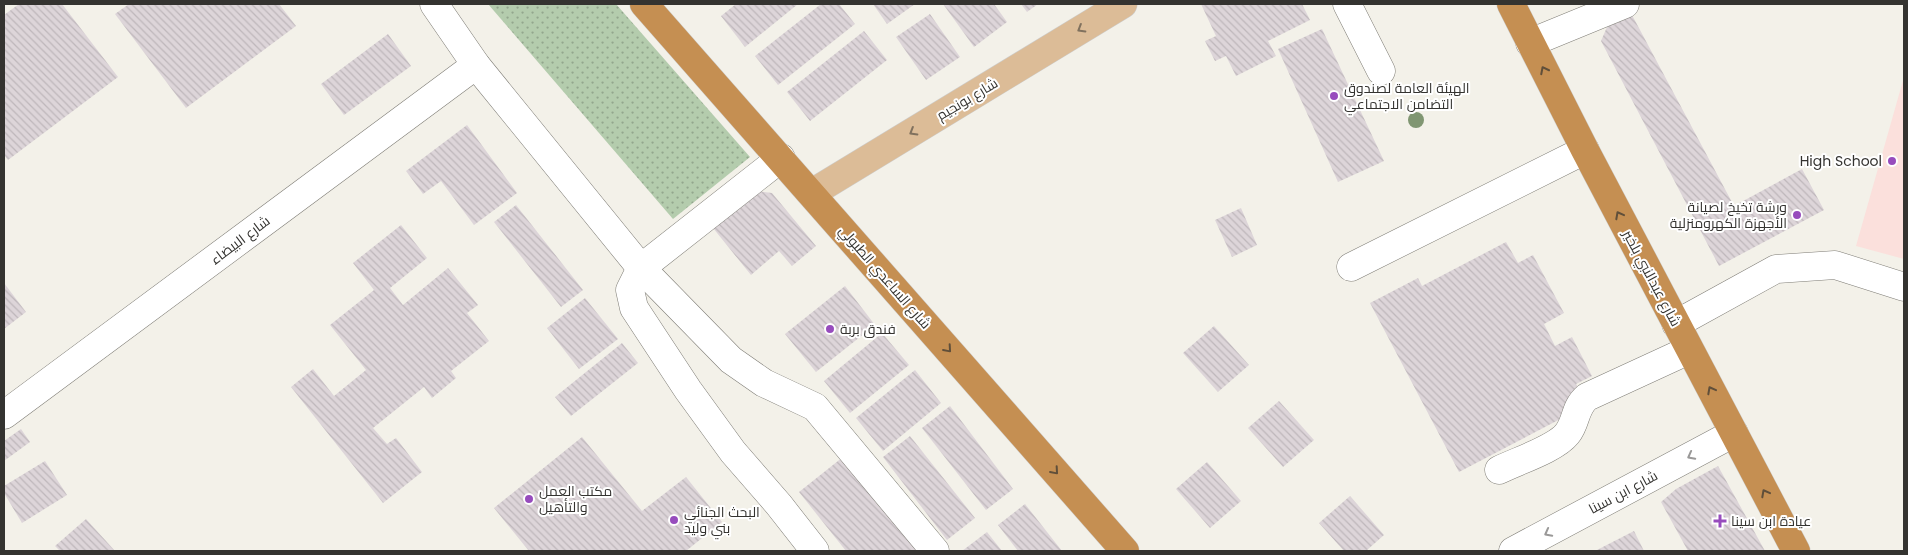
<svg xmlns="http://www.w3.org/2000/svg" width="1908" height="555" font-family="Poppins,Cairo,sans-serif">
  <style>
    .education { fill: #fbe0dc }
    .garden { fill: url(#garden-dots) }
    .building { fill: url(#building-back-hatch) }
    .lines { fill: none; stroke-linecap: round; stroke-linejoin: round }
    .minor-casing { stroke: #7f7d76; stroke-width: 29 }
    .major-casing { stroke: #cececd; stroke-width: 29 }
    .highway-casing { stroke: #cececd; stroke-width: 29 }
    .minor { stroke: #fff; stroke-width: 28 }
    .major { stroke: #dcbc97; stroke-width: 28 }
    .highway { stroke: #c58f52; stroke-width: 28 }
    .tree { fill: #809672 }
    .oneway { stroke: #80715e }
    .oneway2 { stroke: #604f3a }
    .oneway3 { stroke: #9a9998 }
    .poi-dot { fill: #974cbd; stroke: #fff; stroke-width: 2 }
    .labels { text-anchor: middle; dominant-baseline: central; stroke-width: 4; stroke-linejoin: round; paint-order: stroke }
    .poi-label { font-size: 14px; fill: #343330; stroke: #fff; text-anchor: start }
    .street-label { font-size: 14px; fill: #343330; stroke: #fff }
  </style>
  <defs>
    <pattern id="garden-dots" width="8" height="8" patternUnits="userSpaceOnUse" patternTransform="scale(1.25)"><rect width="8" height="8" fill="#b4ccad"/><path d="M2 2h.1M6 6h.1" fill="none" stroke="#93a68d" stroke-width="1.8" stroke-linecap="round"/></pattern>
    <pattern id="building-back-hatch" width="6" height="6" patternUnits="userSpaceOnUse" patternTransform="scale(1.25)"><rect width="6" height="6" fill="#ddd5d9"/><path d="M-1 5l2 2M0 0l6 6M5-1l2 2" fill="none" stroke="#beb7bb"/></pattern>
  </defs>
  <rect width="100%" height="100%" fill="#f3f1e9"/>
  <path class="education" d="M1904 77V259L1856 246Z"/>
  <path class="garden" d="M488 4H616L750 157 673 219Z"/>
  <g class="building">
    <path d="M19 4H62L118 77 8 160 4 155V15Z"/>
    <path d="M129 4H279L296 26 186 108 115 14Z"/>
    <path d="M736 4H798L745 47 721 16Z"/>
    <path d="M821 4H839L855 24 778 85 755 56Z"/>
    <path d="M873 4H915L887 24Z"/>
    <path d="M943 4H994L1007 22 974 47Z"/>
    <path d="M1021 4H1038L1027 12Z"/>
    <path d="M1201 4H1302L1310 20 1268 41 1276 56 1236 76 1226 56 1215 61 1205 41 1216 36Z"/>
    <path d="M930 14 960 57 926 80 896 37Z"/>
    <path d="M1632 15 1734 206 1802 169 1824 210 1719 266 1601 41 1607 27Z"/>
    <path d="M1322 29 1384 161 1338 182 1278 49Z"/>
    <path d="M864 31 887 60 810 121 787 92Z"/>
    <path d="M388 34 411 66 344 115 321 84Z"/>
    <path d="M467 125 517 193 474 225 441 181 423 194 406 171Z"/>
    <path d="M757 191 772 193 816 246 792 266 779 251 751 275 713 228Z"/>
    <path d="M516 205 583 290 561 307 494 222Z"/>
    <path d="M1241 208 1257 245 1232 257 1215 220Z"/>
    <path d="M401 225 427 258 390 288 403 305 448 268 478 305 467 313 489 341 451 371 456 378 432 398 424 387 373 428 387 444 396 438 422 472 383 503 291 387 313 369 334 396 366 370 330 325 374 290 353 263Z"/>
    <path d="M1506 242 1518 263 1533 255 1564 313 1544 324 1555 346 1572 337 1592 376 1576 384 1587 405 1459 472 1370 303 1418 278 1422 286Z"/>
    <path d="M4 283 26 312 4 329Z"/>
    <path d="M845 286 875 325 816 372 785 334Z"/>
    <path d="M585 298 618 339 579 369 547 328Z"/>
    <path d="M1214 326 1249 365 1218 392 1183 353Z"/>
    <path d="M882 333 909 365 850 413 824 381Z"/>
    <path d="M622 343 638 363 571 416 555 397Z"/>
    <path d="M915 370 941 403 883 451 856 418Z"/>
    <path d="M1279 401 1314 440 1283 467 1248 428Z"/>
    <path d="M950 406 1013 489 986 510 922 428Z"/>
    <path d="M21 429 30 442 4 461V441Z"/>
    <path d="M910 436 975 518 947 540 883 457Z"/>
    <path d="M582 437 642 511 686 477 722 522 686 551H529L494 508Z"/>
    <path d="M848 453 925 551H846L799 492Z"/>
    <path d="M45 461 67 495 22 523 4 493V486Z"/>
    <path d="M1207 462 1241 501 1210 528 1176 489Z"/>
    <path d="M1718 466 1765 551H1688L1661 502 1676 489Z"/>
    <path d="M1350 496 1384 535 1366 551H1344L1319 523Z"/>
    <path d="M1025 504 1062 551H1018L998 525Z"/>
    <path d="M86 519 115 551H60L55 546Z"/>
    <path d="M1634 531 1644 551H1595Z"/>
    <path d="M987 532 1002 551H962Z"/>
  </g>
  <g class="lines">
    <defs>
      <g id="minor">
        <path d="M434 4 476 65 641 268 731 360 764 383 815 407 935 551"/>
        <path d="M1347 4 1381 71"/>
        <path d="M1530 43 1625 4"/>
        <path d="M781 158 641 268 630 290 634 308 688 390 733 452 779 505 815 551"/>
        <path d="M1351 267 1585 150"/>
        <path d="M1676 324 1776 269 1835 265 1904 287"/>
        <path d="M4 415 476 65"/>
        <path d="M1499 470C1517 461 1555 449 1567 434 1577 422 1574 408 1587 397L1689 350"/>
        <path d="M1513 551 1734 433"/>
      </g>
      <path id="major" d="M812 193 1123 4"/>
      <g id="highway">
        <path d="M644 4 1125 551"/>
        <path d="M1511 4 1585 150 1796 551"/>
      </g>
    </defs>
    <use href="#minor" class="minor-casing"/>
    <use href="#major" class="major-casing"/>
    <use href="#highway" class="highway-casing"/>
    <use href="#minor" class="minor"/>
    <use href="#major" class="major"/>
    <use href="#highway" class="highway"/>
  </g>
  <circle class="tree" cx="1416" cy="120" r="8"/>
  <defs><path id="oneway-chevron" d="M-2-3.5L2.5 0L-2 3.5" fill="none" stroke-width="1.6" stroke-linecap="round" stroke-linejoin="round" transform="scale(1.25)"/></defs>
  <g class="oneway">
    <use href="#oneway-chevron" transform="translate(1081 29) rotate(149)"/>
    <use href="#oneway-chevron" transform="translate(913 132) rotate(149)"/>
  </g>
  <g class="oneway2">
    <use href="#oneway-chevron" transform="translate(1544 70) rotate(-117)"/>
    <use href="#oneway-chevron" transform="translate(1619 215) rotate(-118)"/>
    <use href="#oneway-chevron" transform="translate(948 349) rotate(49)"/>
    <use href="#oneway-chevron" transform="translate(1711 390) rotate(-118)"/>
    <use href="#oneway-chevron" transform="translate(1055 471) rotate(49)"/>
    <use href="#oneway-chevron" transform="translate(1765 493) rotate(-118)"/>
  </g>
  <g class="oneway3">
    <use href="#oneway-chevron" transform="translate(1691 456) rotate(152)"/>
    <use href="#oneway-chevron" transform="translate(1548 533) rotate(152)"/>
  </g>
  <g class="poi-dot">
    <circle cx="1334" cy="96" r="5"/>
    <circle cx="1892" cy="161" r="5"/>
    <circle cx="1797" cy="215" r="5"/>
    <circle cx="830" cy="329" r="5"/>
    <circle cx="529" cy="499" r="5"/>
    <circle cx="674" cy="520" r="5"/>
    <path d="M1717.5 513.5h5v5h5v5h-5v5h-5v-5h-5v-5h5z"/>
  </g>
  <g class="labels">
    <g class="poi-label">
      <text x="1344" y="88">الهيئة العامة لصندوق<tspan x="1344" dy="16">التضامن الاجتماعي</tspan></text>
      <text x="1882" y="161" text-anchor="end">High School</text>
      <text x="1787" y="207" text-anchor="end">ورشة تخيخ لصيانة<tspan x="1787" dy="16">الأجهزة الكهرومنزلية</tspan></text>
      <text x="840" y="329">فندق بربة</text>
      <text x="539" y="491">مكتب العمل<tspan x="539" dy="16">والتأهيل</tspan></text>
      <text x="684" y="512">البحث الجنائي<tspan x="684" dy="16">بني وليد</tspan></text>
      <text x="1731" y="521">عيادة ابن سينا</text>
    </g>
    <g class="street-label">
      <text transform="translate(967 99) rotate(-31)">شارع بونجيم</text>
      <text transform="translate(240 240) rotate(-37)">شارع البيضاء</text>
      <text transform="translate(885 277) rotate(49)">شارع الساعدي الطبولي</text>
      <text transform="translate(1652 278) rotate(62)">شارع عبدالنبي بلخير</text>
      <text transform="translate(1623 492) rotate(-28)">شارع ابن سينا</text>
    </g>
  </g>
  <rect width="1908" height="555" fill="none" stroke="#343330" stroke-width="10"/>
</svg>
